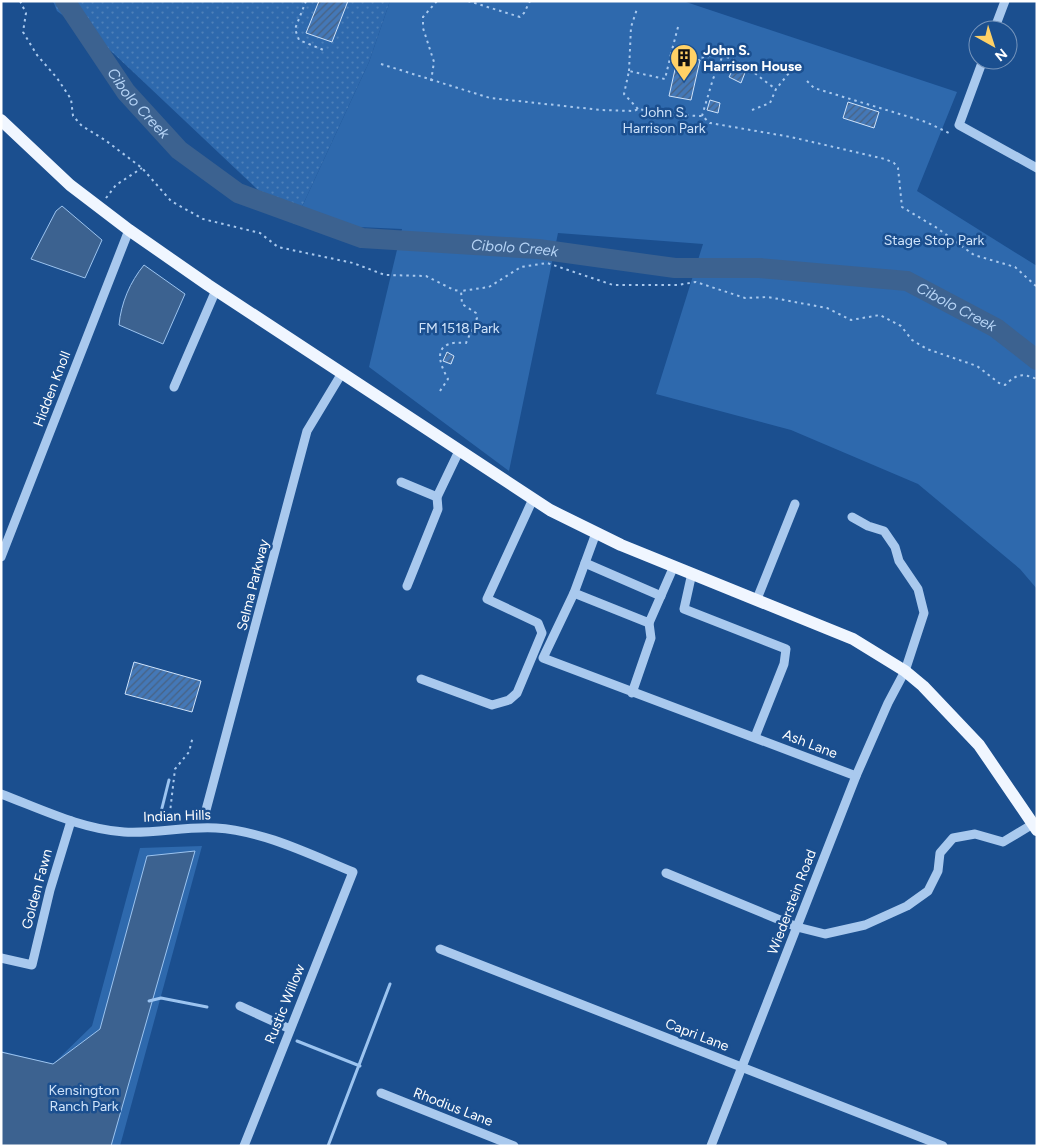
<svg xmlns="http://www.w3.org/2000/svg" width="1038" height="1147" font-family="Figtree,sans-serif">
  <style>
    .grass { fill: url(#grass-dots) }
    .park { fill: #2e69ad }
    .water { fill: #3c6290; stroke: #9cc4f0 }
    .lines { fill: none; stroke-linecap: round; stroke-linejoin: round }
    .stream { stroke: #9cc4f0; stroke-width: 3 }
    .river { stroke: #3c6290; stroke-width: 20 }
    .building { fill: url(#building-hatch); stroke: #cfe3fa }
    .path { stroke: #a9c9ee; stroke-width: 2; stroke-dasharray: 2.5 4; stroke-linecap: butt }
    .minor { stroke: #a9c9ee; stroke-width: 9 }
    .major { stroke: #f0f6ff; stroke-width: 12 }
    .labels { text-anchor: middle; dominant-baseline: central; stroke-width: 5; stroke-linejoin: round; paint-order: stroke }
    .poi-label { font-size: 14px; font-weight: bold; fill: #fff; stroke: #1b4f8f; text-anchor: start }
    .park-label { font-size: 14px; fill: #cfe3fa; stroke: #1b4f8f }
    .street-label { font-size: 14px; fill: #fff; stroke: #1b4f8f }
    .water-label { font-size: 15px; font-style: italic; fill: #b5d3f5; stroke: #1b4f8f }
  </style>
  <defs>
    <pattern id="grass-dots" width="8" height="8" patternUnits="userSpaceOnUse" patternTransform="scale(1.25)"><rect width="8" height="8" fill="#2e69ad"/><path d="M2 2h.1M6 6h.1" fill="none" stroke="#4d80b9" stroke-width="1.8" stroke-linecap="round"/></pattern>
    <pattern id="building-hatch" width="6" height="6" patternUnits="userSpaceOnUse" patternTransform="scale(1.25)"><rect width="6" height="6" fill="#4478b7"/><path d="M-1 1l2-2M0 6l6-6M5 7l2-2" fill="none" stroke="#486282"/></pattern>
  </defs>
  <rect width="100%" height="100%" fill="#1b4f8f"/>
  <path class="grass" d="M53 1H390L369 62 294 224 112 52 57 11Z"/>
  <g class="park">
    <path d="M390 1H683L957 92 917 191 1037 266V589L1020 569 918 484 791 430 656 394 703 244 558 233 509 471 369 367 402 229 294 224 369 62Z"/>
    <path d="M202 846 120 1146H1V1051L53 1064 92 1026 140 848Z"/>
  </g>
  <g class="water">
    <path d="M62 206 102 240 85 278 31 259 56 211Z"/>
    <path d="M144 265 185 294 163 344 119 325C121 303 130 282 144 265Z"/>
    <path d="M195 851 111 1146H1V1052L53 1064 100 1029 147 856Z"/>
  </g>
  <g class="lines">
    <g class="stream">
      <path d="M161 812 169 780"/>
      <path d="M149 1001 161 998 207 1007"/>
      <path d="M297 1041 360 1066"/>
      <path d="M328 1146 390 984"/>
    </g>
    <path class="river" id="s1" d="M65 1 126 92 179 150 238 193 362 238 538 249 675 268H760L907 281 996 328 1037 360"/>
  </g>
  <g class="building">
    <path d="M319 1H348L332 42 306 33Z"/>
    <path d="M688 58 700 60 691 100 669 96 676 65 686 68Z"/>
    <path d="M735 65 746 70 741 83 729 77Z"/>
    <path d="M710 100 720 103 718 113 707 110Z"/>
    <path d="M848 102 879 112 874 128 843 118Z"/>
    <path d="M447 352 454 356 451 364 443 361Z"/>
    <path d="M134 662 201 681 192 712 125 694Z"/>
  </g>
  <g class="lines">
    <g class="path">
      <path d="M20 1 26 13 23 32 37 55 57 78 71 99 73 116 82 126 105 140 142 168 171 201 203 219 260 233 278 247 353 263 385 275 426 276 454 290 461 291"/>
      <path d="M306 1 295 29 299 40 326 51"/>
      <path d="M468 1 520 17 524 13 530 1"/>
      <path d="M678 27 671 54C680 57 697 59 706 57 708 57 710 55 713 55 736 54 759 78 776 89"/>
      <path d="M381 64 490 98 601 110 634 111 638 109 669 115 702 116 710 123 791 137 885 159 894 163 898 168 902 207 937 228 974 255 1015 267 1037 287"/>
      <path d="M629 71 631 27 637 9"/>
      <path d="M431 81 434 62 423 28V17L437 1"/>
      <path d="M807 81 814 88 926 122 949 133 951 131"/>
      <path d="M638 109 624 94 629 71 665 79 671 54"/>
      <path d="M752 110 770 103 776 89 789 73"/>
      <path d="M702 116 713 79 728 43"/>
      <path d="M106 198 116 185 142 168"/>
      <path d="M440 391 448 379C435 356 436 340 466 343L477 318 476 313 462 304 461 291 489 287 521 267 547 263 613 285H677L696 282 745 298 768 297 827 308 851 320 880 315 901 326 912 340 927 349 977 366 999 383 1005 385C1017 374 1021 373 1037 379"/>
      <path d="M169 821 175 769 189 752 193 736"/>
    </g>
    <g class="minor">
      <path d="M994 30 1005 1"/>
      <path d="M983 60 959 125 1037 168"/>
      <path d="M174 387 216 290"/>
      <path d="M401 482 437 497"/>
      <path d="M596 533 574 593 649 623 674 566"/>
      <path d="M1 557 129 230"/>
      <path d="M585 563 661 596"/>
      <path d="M692 573 684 609 786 649 784 664 755 737"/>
      <path d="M407 586 438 509 437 497 459 451"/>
      <path d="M574 593 543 658 856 776"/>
      <path d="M757 599 795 504"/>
      <path d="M421 679 492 705 509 700 517 693 542 633 538 623 487 599 533 499"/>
      <path d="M632 693 651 638 649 623"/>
      <path d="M1 794C41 809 81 829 124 832 155 834 186 826 216 828 264 831 309 854 353 872L244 1146"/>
      <path d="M206 810 307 431 342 373"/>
      <path d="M666 873 797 927 825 934 865 925 907 906 928 891 938 871 940 853 953 838 975 834 1003 842 1033 824"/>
      <path d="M440 949 943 1146"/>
      <path d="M1 958 32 965 50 890 71 821"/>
      <path d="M240 1006 290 1029"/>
      <path d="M381 1093 514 1146"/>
      <path d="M711 1146 856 776 888 703 905 671 924 613 918 589 899 561 895 547 884 531 868 526 852 517"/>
    </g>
    <path class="major" d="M1 120 70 185 129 230 208 285 550 510 621 545 853 639 905 671 923 686 979 745 1037 830"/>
  </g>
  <defs>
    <symbol id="building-pin" viewBox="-11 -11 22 30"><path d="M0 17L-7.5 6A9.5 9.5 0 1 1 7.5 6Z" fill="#ffd166" stroke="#1b4f8f"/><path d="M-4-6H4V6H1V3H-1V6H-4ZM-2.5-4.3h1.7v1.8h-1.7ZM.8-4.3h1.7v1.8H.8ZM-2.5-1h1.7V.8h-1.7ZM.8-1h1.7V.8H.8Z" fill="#111"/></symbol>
  </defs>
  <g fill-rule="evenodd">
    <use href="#building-pin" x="668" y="42" width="32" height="43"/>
  </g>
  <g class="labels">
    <g class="poi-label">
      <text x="703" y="50">John S.<tspan x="703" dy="16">Harrison House</tspan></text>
    </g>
    <g class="park-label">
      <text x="664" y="112">John S.<tspan x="664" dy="16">Harrison Park</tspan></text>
      <text x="934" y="240">Stage Stop Park</text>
      <text x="459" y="328">FM 1518 Park</text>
      <text x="84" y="1090">Kensington<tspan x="84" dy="16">Ranch Park</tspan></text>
    </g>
    <g class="street-label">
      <text transform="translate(52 389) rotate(-69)">Hidden Knoll</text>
      <text transform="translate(253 585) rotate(-76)">Selma Parkway</text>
      <text transform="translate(810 744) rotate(21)">Ash Lane</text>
      <text transform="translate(177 816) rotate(-2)">Indian Hills</text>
      <text transform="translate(37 889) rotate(-75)">Golden Fawn</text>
      <text transform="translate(792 902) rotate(-69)">Wiederstein Road</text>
      <text transform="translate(285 1004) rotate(-68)">Rustic Willow</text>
      <text transform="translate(697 1035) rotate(21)">Capri Lane</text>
      <text transform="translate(453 1107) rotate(21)">Rhodius Lane</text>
    </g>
    <g class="water-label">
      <text stroke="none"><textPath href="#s1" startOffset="126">Cibolo Creek</textPath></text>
      <text stroke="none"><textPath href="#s1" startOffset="546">Cibolo Creek</textPath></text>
      <text stroke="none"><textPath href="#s1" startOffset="996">Cibolo Creek</textPath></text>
    </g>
  </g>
  <rect width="1038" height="1147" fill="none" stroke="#ffffff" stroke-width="5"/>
  <g transform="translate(993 45) rotate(141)"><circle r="24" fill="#1b4f8f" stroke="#7695bc"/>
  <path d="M0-4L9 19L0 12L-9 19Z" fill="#ffd166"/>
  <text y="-8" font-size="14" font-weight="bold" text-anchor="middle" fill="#ffffff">N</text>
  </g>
</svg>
